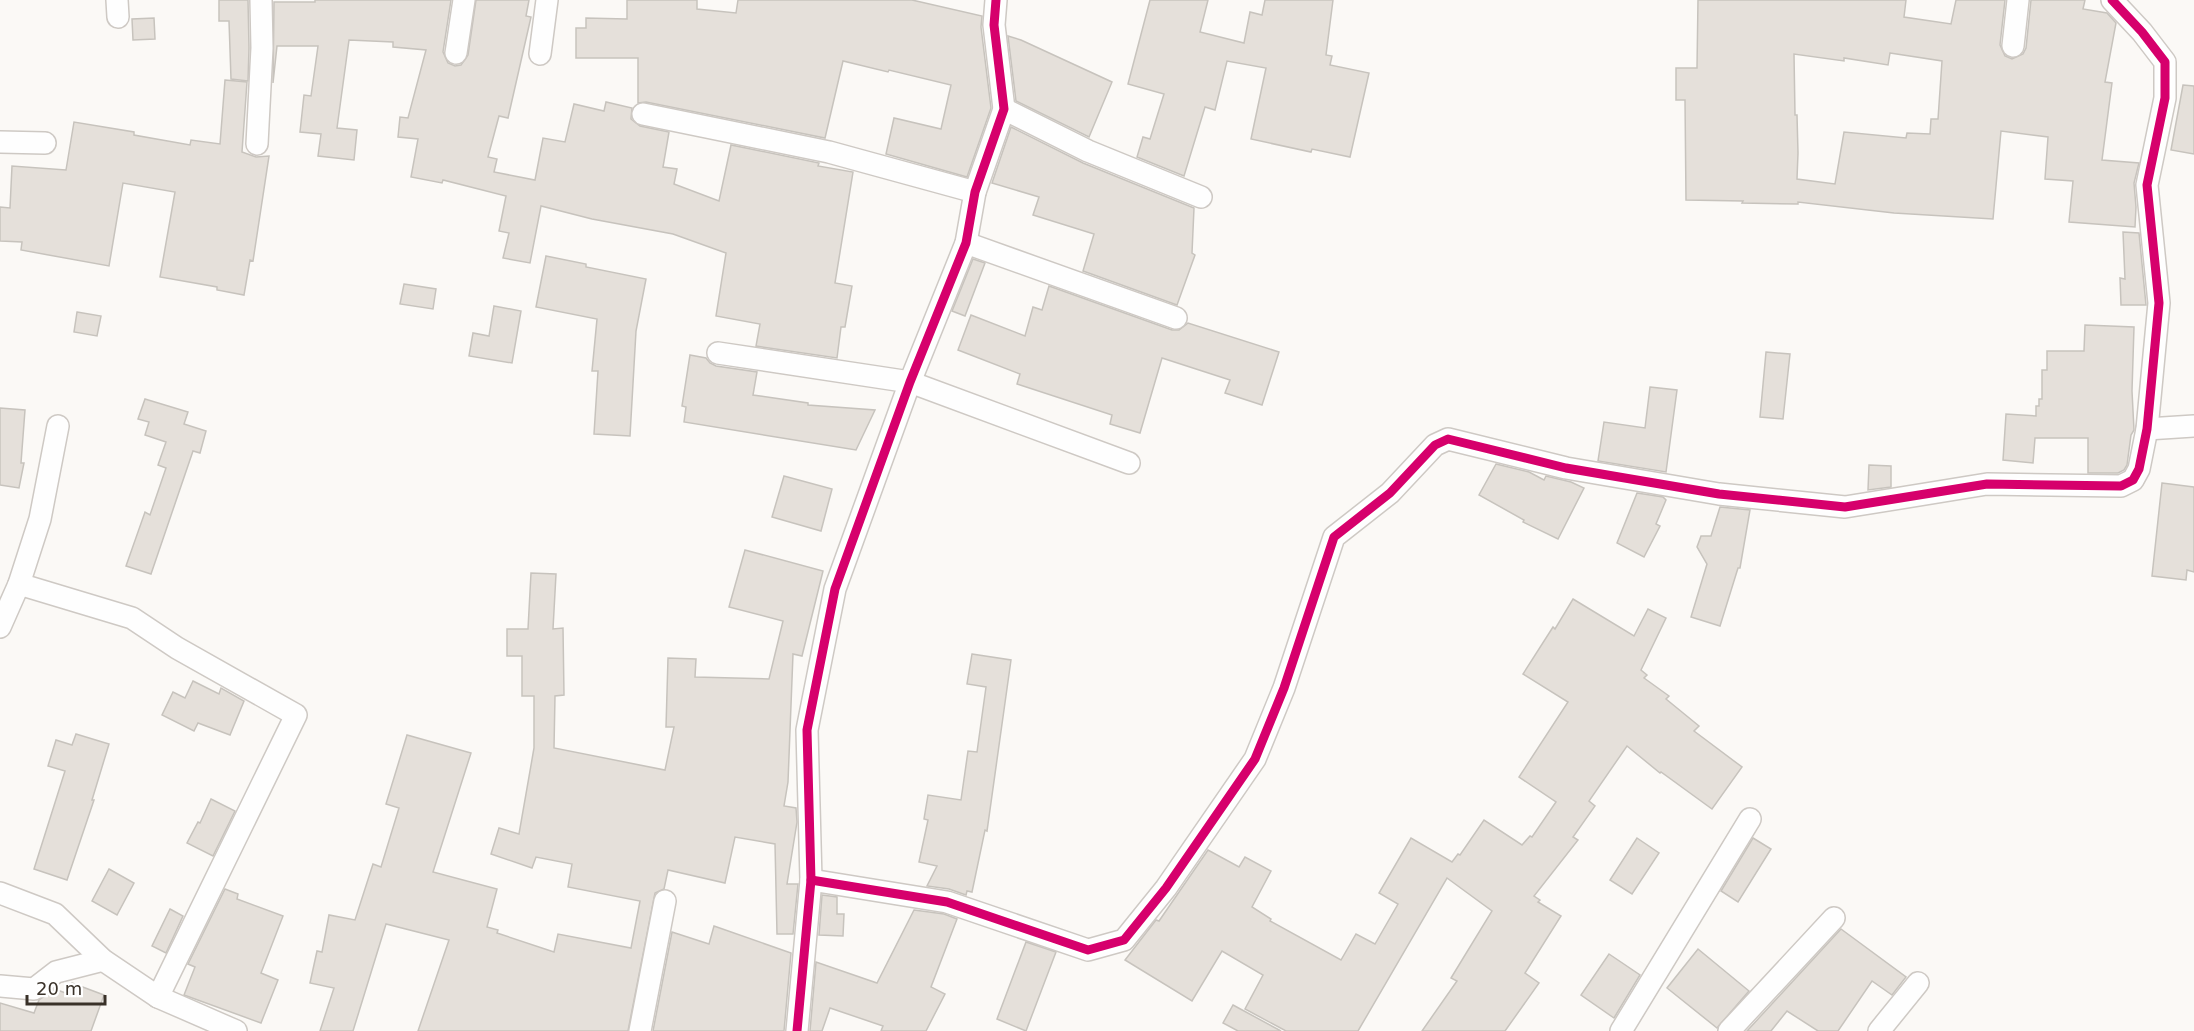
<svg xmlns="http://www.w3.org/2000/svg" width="2194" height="1031" font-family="'DejaVu Sans',sans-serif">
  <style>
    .building { fill: #e5e0da; stroke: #c7c3bd; stroke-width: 1.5; fill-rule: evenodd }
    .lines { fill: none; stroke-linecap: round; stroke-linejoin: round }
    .minor-casing { stroke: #cec9c4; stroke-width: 24 }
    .minor { stroke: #fefefe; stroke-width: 21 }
    .cycleway-casing { stroke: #fff; stroke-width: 13 }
    .cycleway { stroke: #d6006c; stroke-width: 9 }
  </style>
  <rect width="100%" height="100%" fill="#fbf9f6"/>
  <g class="building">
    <path d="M219 0H248L249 48 248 81 231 79 229 21H219Z"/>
    <path d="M315 0H451L443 52 448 63 455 66 461 65 468 55 476 0H529L526 16 531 17 508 118 499 116 488 157 497 159 494 172 535 180 543 138 565 142 574 104 604 111 606 102 632 108 631 119 640 126 669 132 663 167 677 169 674 184 719 201 731 145 819 163 818 166 853 172 835 283 852 286 845 327H841L837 358 756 346 760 324 716 316 726 253 673 234 592 219 541 206 530 263 503 258 509 233 499 231 506 196 443 180 442 183 411 177 418 139 398 137 400 117 408 118 426 50 393 47V42L349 40 337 128 357 130 354 160 318 156 321 134 300 132 304 95 311 96 318 46H277L273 83 274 2H315Z"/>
    <path d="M627 0H697V9L736 13 738 0H912L982 16 981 27 991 108 967 177 886 154 894 118 941 129 951 85 889 70 888 72 843 61 825 138 646 102 638 103V58H576V28H586V18L627 19Z"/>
    <path d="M1150 0H1208L1200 32 1244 43 1250 12 1262 15 1265 0H1333L1326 55 1332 56 1330 65 1369 73 1350 157 1312 149 1311 152 1251 139 1266 68 1227 61 1215 110 1205 107 1184 176 1137 157 1143 137 1150 139 1164 94 1128 84Z"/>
    <path d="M1698 0H1906L1904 17 1951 24 1956 0H2005L2000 45 2005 56 2012 59 2023 54 2026 48 2031 0H2085L2083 9 2107 13 2116 23 2105 82 2112 83 2102 160 2139 163 2134 183 2136 207 2135 227 2069 222 2073 181 2045 179 2048 137 2001 131 1993 219 1894 213 1798 202V204L1742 203 1743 201 1686 200 1685 100H1676V68H1697ZM1890 53 1942 61 1938 119H1931L1930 134 1907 133 1906 138 1844 132 1835 184 1797 179 1798 153 1797 115H1795L1794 54 1844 61V58L1888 65Z"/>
    <path d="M154 18 155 39 133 40 132 19Z"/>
    <path d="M1008 36 1021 40 1112 82 1089 137 1016 101Z"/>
    <path d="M225 80 247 82 242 152 256 157 269 156 253 261 250 260 244 295 217 290V287L160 277 175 192 123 183 109 266 21 250 22 242 0 241V207L10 208 12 166 66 170 74 122 134 132V135L190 145 191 140 220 144Z"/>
    <path d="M2183 85 2194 86V154L2171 150Z"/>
    <path d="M1011 127 1083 163 1194 208 1192 253 1195 255 1177 305 1083 271 1094 234 1033 215 1039 197 992 183Z"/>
    <path d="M2123 232 2139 233 2146 305H2121L2120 278 2125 279Z"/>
    <path d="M546 256 586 264V267L646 279 636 331 630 436 594 434 598 371H592L597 319 536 307Z"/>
    <path d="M973 259 985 263 965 316 952 311Z"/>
    <path d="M404 284 436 289 433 309 400 304Z"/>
    <path d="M1049 286 1172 330H1179L1188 323 1279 352 1262 405 1225 393 1230 380 1162 358 1140 433 1110 424 1112 415 1017 384 1020 374 958 350 971 315 1025 336 1033 307 1042 310Z"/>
    <path d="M494 306 521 311 512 363 469 356 473 333 489 336Z"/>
    <path d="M77 312 101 316 97 336 74 332Z"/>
    <path d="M2085 325 2134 327 2132 391 2134 430 2131 435 2127 465 2124 470 2118 473H2088V438H2035L2033 463 2003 460 2006 414 2036 416V406H2039V399H2042V370H2047V351H2084Z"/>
    <path d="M1766 352 1790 354 1783 419 1760 417Z"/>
    <path d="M690 355 706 358 710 363 716 366 757 372 753 395 808 403V405L875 410 856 450 684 422 686 407 682 406Z"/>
    <path d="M1650 387 1677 390 1666 472 1598 461 1604 422 1645 428Z"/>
    <path d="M145 399 188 412 184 424 206 431 200 453 193 451 151 574 126 566 145 512 150 515 166 468 158 465 166 442 145 435 149 422 138 419Z"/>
    <path d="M0 408 25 410 21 463H24L19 488 0 485Z"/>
    <path d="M1496 464 1529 472 1544 480 1546 476 1571 482 1584 488 1558 539 1523 522 1524 520 1479 495Z"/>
    <path d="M1869 465 1891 466V487L1868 490Z"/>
    <path d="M784 476 832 489 821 531 772 517Z"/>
    <path d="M2162 483 2194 487V572L2187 570 2186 580 2152 576Z"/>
    <path d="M1637 493 1663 497 1666 500 1656 524 1660 526 1644 557 1617 543Z"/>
    <path d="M1720 507 1750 510 1740 568H1738L1720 626 1691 617 1707 564 1697 547 1701 536H1711Z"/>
    <path d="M745 550 823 571 802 656 793 654 788 782 784 806 796 808 797 822 787 884H798L793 934H777L775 844 735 837 725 883 668 870 664 889 655 893 628 1031H418L449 940 386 924 353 1031H320L334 988 310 983 317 951 322 952 329 915 355 920 373 864 381 867 399 808 386 804 407 735 471 753 433 872 497 889 487 927 498 930 497 933 554 952 558 934 631 948 640 901 568 887 572 864 536 857 532 868 491 854 499 828 519 834 534 748V696H522V656H507V629H528L531 573 556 574 553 629 563 628 564 695 555 696 554 748 665 770 674 727H666L668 658 696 659 695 677 769 679 783 621 729 607Z"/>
    <path d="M1573 599 1634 636 1648 609 1666 618 1641 670 1647 675 1644 678 1669 696 1666 699 1699 726 1694 731 1742 767 1712 809 1661 772 1660 773 1627 746 1589 801 1595 806 1573 837 1578 840 1534 896 1540 900 1538 902 1561 916 1525 973 1539 983 1505 1031H1422L1457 981 1451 978 1492 911 1447 878 1358 1031H1286L1245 1009 1263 975 1222 951 1192 1001 1125 960 1156 920 1159 921 1208 850 1239 867 1245 857 1271 871 1252 907 1271 919 1270 921 1341 960 1356 934 1375 944 1398 904 1379 893 1411 838 1452 862 1458 854 1460 855 1484 820 1522 845 1530 836 1532 837 1556 802 1519 777 1568 702 1523 674 1553 627 1555 629Z"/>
    <path d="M972 654 1011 660 987 831 985 830 972 892 967 891 966 895 949 889 927 886 937 866 919 862 928 820 924 819 928 795 961 800 968 751 977 752 986 687 967 684Z"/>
    <path d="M193 681 219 694 221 688 244 701 230 735 198 723 194 731 162 715 173 692 185 698Z"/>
    <path d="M76 734 109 744 92 800H94L67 880 34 869 65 771 48 766 56 740 72 745Z"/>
    <path d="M211 799 235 811 213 856 187 843 198 822 200 823Z"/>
    <path d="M1637 838 1659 853 1632 894 1610 880Z"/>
    <path d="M1753 838 1771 849 1738 902 1721 891Z"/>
    <path d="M109 869 134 883 117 915 92 901Z"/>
    <path d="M225 889 238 894 237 899 283 916 261 973 278 980 261 1023 184 995 195 967 188 964Z"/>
    <path d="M822 895 837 897V914H844L843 936 819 935Z"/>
    <path d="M170 909 183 916 166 953 152 946Z"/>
    <path d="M914 910 944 914 957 919 931 987 945 994 926 1031H881L883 1026 830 1008 822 1031H810L816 962 877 983Z"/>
    <path d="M714 926 791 953 784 1031H653L672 932 709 944Z"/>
    <path d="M1841 929 1906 977 1892 995 1872 981 1838 1031H1818L1787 1011 1771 1031H1747Z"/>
    <path d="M1026 942 1056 952 1026 1031 997 1019Z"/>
    <path d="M1698 949 1749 991 1717 1028 1667 988Z"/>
    <path d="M1609 954 1640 975 1614 1018 1581 995Z"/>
    <path d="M72 983 104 995 91 1031H0V1003L34 1013 39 1000 55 989 68 994Z"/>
    <path d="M1233 1005 1281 1031H1238L1223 1023Z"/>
  </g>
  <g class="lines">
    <defs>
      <g id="minor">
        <path d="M117 0 118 17"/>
        <path d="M2013 46 2018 0"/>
        <path d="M456 53 464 0"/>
        <path d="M540 54 547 0"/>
        <path d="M1004 109 1088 151 1201 197"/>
        <path d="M643 114 829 152 975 192"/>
        <path d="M0 142 45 143"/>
        <path d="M257 144 262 48 261 0"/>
        <path d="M966 243 1176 318"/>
        <path d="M718 353 910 382 1129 463"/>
        <path d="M2147 429 2194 426"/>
        <path d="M19 584 132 618 177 648 296 715 158 997"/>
        <path d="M0 627 19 584 40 519 58 426"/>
        <path d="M811 880 947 902 1088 950 1124 940 1166 888 1255 759 1284 688 1334 537 1390 493 1435 445 1448 439 1566 468 1719 494 1845 507 1987 484 2121 486 2133 480 2139 469 2147 429 2159 303 2147 185 2165 98V62L2142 32 2112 0"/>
        <path d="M0 893 55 914 103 960 158 997 236 1031"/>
        <path d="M0 986 34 989 56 972 103 960"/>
        <path d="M640 1031 665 901"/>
        <path d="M797 1031 811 880 807 730 835 589 910 382 966 243 975 192 1004 109 994 25 996 0"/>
        <path d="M1621 1031 1750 819"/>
        <path d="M1729 1031 1834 918"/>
        <path d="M1879 1031 1918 983"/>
      </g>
    </defs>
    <use href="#minor" class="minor-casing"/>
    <use href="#minor" class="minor"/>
    <defs>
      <g id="cycleway">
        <path d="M811 880 947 902 1088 950 1124 940 1166 888 1255 759 1284 688 1334 537 1390 493 1435 445 1448 439 1566 468 1719 494 1845 507 1987 484 2121 486 2133 480 2139 469 2147 429 2159 303 2147 185 2165 98V62L2142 32 2112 0"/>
        <path d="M797 1031 811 880 807 730 835 589 910 382 966 243 975 192 1004 109 994 25 996 0"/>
      </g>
    </defs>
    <use href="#cycleway" class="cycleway-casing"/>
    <use href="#cycleway" class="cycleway"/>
  </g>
  <path d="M27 995v9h78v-9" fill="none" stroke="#393128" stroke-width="3"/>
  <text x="36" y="995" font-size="18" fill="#393128" stroke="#ffffff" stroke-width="4.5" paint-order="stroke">20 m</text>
</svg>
